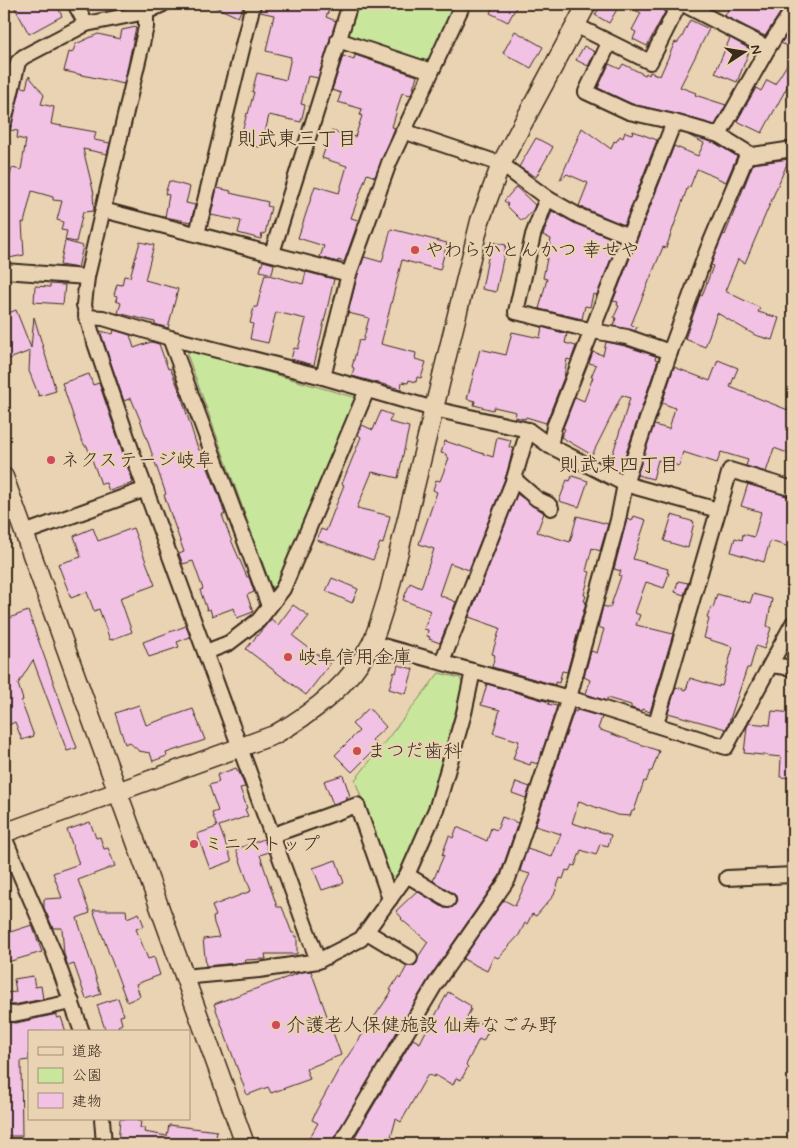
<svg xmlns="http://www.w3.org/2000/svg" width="797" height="1148" font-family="Mynerve,'Klee One',sans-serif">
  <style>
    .green { fill: #c9e69d; stroke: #82885e }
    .building { fill: #f1c2e4; stroke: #3b2a1e }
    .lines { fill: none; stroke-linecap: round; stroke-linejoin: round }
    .minor-casing { stroke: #3b2a1e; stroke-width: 18 }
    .tertiary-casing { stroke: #3b2a1e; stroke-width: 21 }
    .minor { stroke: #e9d3b2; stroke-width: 14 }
    .tertiary { stroke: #e9d3b2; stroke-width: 18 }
    .poi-dot { fill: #d1495b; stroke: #e9d3b2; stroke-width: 2 }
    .labels { text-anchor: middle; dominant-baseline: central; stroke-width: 4.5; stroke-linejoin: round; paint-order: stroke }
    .poi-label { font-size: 19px; fill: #3b2a1e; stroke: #e9d3b2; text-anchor: start }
    .neighbourhood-label { font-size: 20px; fill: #3b2a1e; stroke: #e9d3b2 }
  </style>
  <rect width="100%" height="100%" fill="#e9d3b2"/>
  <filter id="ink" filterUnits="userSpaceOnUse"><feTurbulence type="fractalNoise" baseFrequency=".02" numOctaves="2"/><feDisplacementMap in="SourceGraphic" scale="10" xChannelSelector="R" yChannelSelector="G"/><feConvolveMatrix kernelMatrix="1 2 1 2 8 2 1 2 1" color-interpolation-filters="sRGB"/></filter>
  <g filter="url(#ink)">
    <g class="green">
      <path d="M356 4H455L429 59 422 62 351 37 347 31Z"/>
      <path d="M191 350 356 398 275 587 271 586 187 354Z"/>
      <path d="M439 673 460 678 463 685 428 808 396 880 390 879 355 780Z"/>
    </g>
    <g class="building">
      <path d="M13 4H56L62 16 29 34Z"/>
      <path d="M209 4H244L238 17Z"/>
      <path d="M262 4H291L308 8 309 4H321L330 7 326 17 336 21 318 78 308 76 301 104 305 105 301 122 269 115 262 146 259 147 239 144 247 113 248 114 254 92H252L257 73 286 80 291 57 266 51 274 15 260 12Z"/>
      <path d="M494 4H518L508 22 490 13Z"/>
      <path d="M602 4H620L609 23 595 15Z"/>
      <path d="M622 4H662L665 12 647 46 633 39 636 32 632 30 641 13Z"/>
      <path d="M731 4H786L765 36 725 16Z"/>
      <path d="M690 20 709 29 680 87 696 93 695 95 726 105 715 125 676 114 632 104 598 88 609 64 620 69 623 64 645 75 646 73 649 75 650 72 660 76 675 42 677 43 682 37Z"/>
      <path d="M136 27 124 84 64 71 69 52 72 53 76 44 98 34 120 39 122 30Z"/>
      <path d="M790 30 793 32V49L781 43Z"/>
      <path d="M515 31 543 47 531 68 503 53Z"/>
      <path d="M730 38 750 49 737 82 715 73Z"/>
      <path d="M584 46 595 52 588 66 576 60Z"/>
      <path d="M355 55 417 76 411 95 402 93 392 127 395 128 394 130 375 177 367 174 351 218 358 220 355 231 344 262 338 260V262L320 257 324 246 298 238 315 186 339 193 347 166 322 158 331 131 355 137 362 116 360 115 362 109 338 102 341 93 332 90 343 56 354 60Z"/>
      <path d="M793 55V76L762 133 737 121 756 88 761 91 767 80 775 84Z"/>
      <path d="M29 76 44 95 41 104 54 107 51 124 96 132 94 140 110 143 107 154 83 149 94 194H93L94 211 83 212 76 242 65 240 67 231 61 230 63 222 57 220 62 201 53 200V197L32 191 24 223 22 222 24 255 4 259V200L12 168 21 170 26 140 17 138 18 131 10 130 21 87 26 88Z"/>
      <path d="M582 128 611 149 614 141 616 142 620 136 623 138 625 132 632 134 633 131 657 140 624 225 579 206 588 183 567 174 560 180Z"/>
      <path d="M688 135 715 143 737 156 726 182 697 169 690 187 688 186 666 248 663 247 631 325 637 327 635 331 614 326 616 318 614 317 619 306 617 305 618 302 613 301 674 146 698 156 704 143Z"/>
      <path d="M536 138 553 147 536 177 519 167Z"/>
      <path d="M789 159 745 263 738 259 725 291 760 308 758 312 779 318 772 340 755 335 717 313 705 347 685 339 700 295 702 296 713 266 711 265 715 254 723 234 725 235 753 164Z"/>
      <path d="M169 181 190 187 186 203 195 205 191 222 165 217 169 195 165 194Z"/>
      <path d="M516 187 535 205 533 210 524 220H521L507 206 508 204 504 201Z"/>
      <path d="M217 188 231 191 230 193 268 202 267 206 271 207 265 234 262 233 261 239 238 233 241 221 211 215Z"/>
      <path d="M552 211 576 224 618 241 597 295 593 294 590 307 585 306 582 319 539 309 547 279 543 278 551 239 543 235Z"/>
      <path d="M391 229 447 243 440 270 402 260 381 344 416 353 415 359 426 362 421 378 417 377 416 382 409 380 408 383 402 382 401 389 352 376 354 368 352 367 359 340 363 341 369 318 348 313 357 277 364 257 382 262Z"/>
      <path d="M65 241 83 246 78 268 60 265Z"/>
      <path d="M140 242 154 245 145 280 178 289 168 328 155 324V322L118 313 121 303 116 301 117 296 114 295 117 284 122 285 124 276 130 277Z"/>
      <path d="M491 242 506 245 496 292 482 289Z"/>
      <path d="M263 261 274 264 272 274 260 271Z"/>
      <path d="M306 272 334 279 314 365 291 359 294 348 298 349 306 319 276 312 268 343 250 339 253 324 250 323 254 307H257L265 274 303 284Z"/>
      <path d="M50 284 65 285 63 304 34 302 35 286 50 287Z"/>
      <path d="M16 310 31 348 34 317 56 391 39 396 29 371 30 351 4 361V315Z"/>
      <path d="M542 327 567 334 565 343 576 346 571 360 567 359 564 377 546 423 526 417 525 419 515 417 516 412 494 407 493 410 474 405 475 401 467 399 480 349 506 355 512 332 540 338Z"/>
      <path d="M114 330 130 335 134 348 151 342 159 344 168 369 170 368 180 392 196 443 200 452 201 451 219 496 225 515H222L232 542 247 577H249L254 592 247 595 253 612 237 618 234 608 212 616 210 609 207 610 200 590 203 589 193 561 183 564 179 554 184 552 164 495 166 494 141 422 131 398 124 401 100 331 113 334Z"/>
      <path d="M606 342 625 346 656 356 655 359 658 360 620 471 609 466 630 398 622 395 592 455 561 437 565 429 563 428 575 397 584 401 593 377H591L596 365 589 363 593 352 603 355Z"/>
      <path d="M718 360 738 368 730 387 793 412V455L774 448 766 472 746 466 748 460 721 452 717 463 683 452 679 466 658 460 653 479 637 475 654 425 669 429 675 408 662 403 674 367 710 381Z"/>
      <path d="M89 374 93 385 99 383 133 483 109 491 106 483 101 484 87 446H85L81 439 62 383Z"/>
      <path d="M381 411 392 415 389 422 409 427 398 478 372 472 357 508 390 516 383 544 380 543 373 560 317 540 321 529 326 531 344 485 342 484 361 437 358 435 362 425 373 430Z"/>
      <path d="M497 437 511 440 509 447 513 448 510 461 506 476 469 570 450 563 439 595 456 602 440 643 429 639 430 637 427 636 428 630 424 629 431 611 403 600 410 583 421 588 434 549 419 544 437 492 433 490 436 480 440 481 449 458 446 456V454L441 453 445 441 493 457Z"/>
      <path d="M572 476 588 481 579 507 559 501 567 480 570 481Z"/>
      <path d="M748 484 793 498V548L770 541 764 562 731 552 735 538 742 540 743 534 754 537 761 512 741 506Z"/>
      <path d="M517 494 544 513 537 532 570 542 577 516 608 524 600 551 592 548 586 571 590 572 584 595 586 596 584 601 586 602 567 672 562 671 559 683 555 682V685L492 667 495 655 492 654 500 628 469 617Z"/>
      <path d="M672 515 694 522 688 548 664 541Z"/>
      <path d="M634 516 646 520 633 559 668 569 667 573H669L664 588 646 582 635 613 640 615 636 625 673 634 650 712 642 709 641 711 631 708V705L607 698V701L586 694 590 680 584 677 591 651 597 653 604 629 598 627 603 606 610 608 621 576 619 575 621 571 614 569 627 519 632 521Z"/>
      <path d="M93 528 98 541 133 528 155 585 120 598 132 632 110 640 99 609 94 611 87 592 71 598 58 564 81 557 74 536Z"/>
      <path d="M332 578 358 589 352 603 326 591Z"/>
      <path d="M678 581 688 583 684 595 675 592Z"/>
      <path d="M717 594 750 603 753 594 772 599 767 626 771 628 764 649 756 646 750 668H747L729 722 726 729 668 713 676 687 686 690 690 678 719 687V685L722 686 733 647 704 638 709 619 707 618 711 607 713 608Z"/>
      <path d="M293 605 309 616 293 636 330 664 306 695 246 649 271 619 278 625Z"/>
      <path d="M28 611 77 748 67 751 33 660 18 684 23 700 21 701 34 736 22 740 15 722 4 727V620Z"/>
      <path d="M186 626 190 637 177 642 179 647 149 657 143 642Z"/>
      <path d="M398 665 413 669 406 694 389 689 394 672 396 673Z"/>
      <path d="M487 684 549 702 548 704 557 706 538 764 531 762 530 765 513 759 519 741 493 733 500 710 481 705Z"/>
      <path d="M139 705 146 725 193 709 205 740 166 753 167 756 153 761 150 753 139 751 129 742 125 744 115 713Z"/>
      <path d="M369 708 386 727 372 740 378 746 352 772 335 755 359 731 352 724Z"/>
      <path d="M577 710 602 717 598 729 659 751 652 771H650L646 782 644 781 634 811H632L630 816 617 815 579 801 572 823 611 835 608 846 600 844 596 855 581 850 575 866 572 865 569 871 566 870 563 879 560 878 554 895 536 916 532 914 527 924 525 923 519 935 498 958 494 956 487 971 463 959 504 900 515 906 530 874 520 871 527 849 552 857 561 834 535 826 574 711 576 712Z"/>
      <path d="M772 711 793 713V778L780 777 781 757 744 753 747 727 749 723 770 725Z"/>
      <path d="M236 768 238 772H239L245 787 240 788 247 808 245 809 248 816 219 826 232 861 210 869 197 834 217 827 212 813 218 811 209 785 219 782 217 775Z"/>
      <path d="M343 775 350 796 346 797 347 799 333 804 324 781Z"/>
      <path d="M516 782 530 787 526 798 512 793Z"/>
      <path d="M502 817 518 823 500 875 429 978 332 1143 326 1140 324 1144H306L318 1123 312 1120 316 1111 339 1069 392 991 390 990 398 977 400 979 407 966H414L417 963 418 957 428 942 401 919 402 918 396 911 417 891 444 908 453 907 457 901 455 895 433 881 444 855H442L449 836 453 838 457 827 487 841 491 828 497 830Z"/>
      <path d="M90 822 96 838 100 837 104 849 108 848 115 866 78 880 90 913 77 918 101 994 86 999 74 964 68 966 64 954 62 928H53L44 908V899L62 898 53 873 79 864 67 830Z"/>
      <path d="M264 839 269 852 260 855 277 907H282L292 933H295L294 936H297V954H265L266 959 245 960 246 962 206 966 203 939 219 937 214 923 213 917 216 916 212 906 251 891 236 849Z"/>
      <path d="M336 860 344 883 322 890 313 868Z"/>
      <path d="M93 910H126L127 918 139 913 144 926 136 929 148 959 154 957 160 975 136 984 140 996 127 1002Z"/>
      <path d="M32 925 42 952 4 963V934Z"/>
      <path d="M311 971 341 1055 306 1069 310 1079 271 1093 268 1087 247 1095 214 1004 302 972Z"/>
      <path d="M33 976 35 987 41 986 43 999 14 1005 4 1004V993L16 992 14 979Z"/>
      <path d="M448 992 471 1006 470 1008 471 1009 467 1017 490 1028 483 1041 479 1039 466 1065 468 1067 461 1080 456 1078 453 1085 435 1075 434 1077 429 1075 427 1076 401 1122 396 1119 389 1144H361L353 1140 413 1039 420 1043 426 1031H427Z"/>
      <path d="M118 998 124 1015 120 1016 122 1024 118 1026 120 1032H106L97 1005Z"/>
      <path d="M57 1014V1018L61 1017 66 1032H29V1060L21 1061 22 1136H4V1022L16 1023Z"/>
      <path d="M120 1119H137V1121H141L140 1128H145L144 1132 167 1136 169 1125 217 1131 215 1144H118Z"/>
    </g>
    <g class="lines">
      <defs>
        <g id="minor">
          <path d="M75 4 86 24"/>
          <path d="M683 4 768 48"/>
          <path d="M146 12V27L87 277 84 305 91 331 133 455 318 961"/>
          <path d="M575 25 650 62 679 4"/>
          <path d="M338 40 431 71"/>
          <path d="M609 43 586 92 629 112 674 122 719 135 748 153 753 155 793 149"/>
          <path d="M4 122 18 62 23 57 86 24 146 12 163 4"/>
          <path d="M403 131 501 164 547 198 579 216 629 236"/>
          <path d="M719 135 768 48 793 9"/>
          <path d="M547 198 533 235 516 312 593 331 627 337 670 352"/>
          <path d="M103 210 349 274"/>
          <path d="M197 234 253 4"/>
          <path d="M272 253 350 4"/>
          <path d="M4 271 87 277"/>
          <path d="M86 317 103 318 170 338 323 377 434 409 528 430 550 446 625 484 718 510"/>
          <path d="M170 338 269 606"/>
          <path d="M323 377 349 274 389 163 463 4"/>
          <path d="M550 446 554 427 674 122"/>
          <path d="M514 479 537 499 548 504 551 508"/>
          <path d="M24 533 146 489"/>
          <path d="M372 643 569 698 726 747 793 623"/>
          <path d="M206 652 229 643 259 620 283 589 367 390"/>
          <path d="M442 662 514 479 528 430"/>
          <path d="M771 665 793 668"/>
          <path d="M656 724 730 470 793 489"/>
          <path d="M273 835 357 805 390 899"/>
          <path d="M4 837 54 953 82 1032"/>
          <path d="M407 875 448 900"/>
          <path d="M727 878 793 875"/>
          <path d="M367 932 410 958"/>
          <path d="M183 977 259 970 318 961 361 939 407 875 437 807 464 713 473 671"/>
          <path d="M4 1013 14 1014 72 1002"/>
          <path d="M102 1119 104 1144"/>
          <path d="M340 1144 436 983 508 879 569 698 618 520 625 484 670 352 707 251 748 153"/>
        </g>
        <g id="tertiary">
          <path d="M4 477 245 1144"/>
          <path d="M4 833 274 735C313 713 350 685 371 644 379 628 383 609 389 592L480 221 501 164 587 4"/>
        </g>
      </defs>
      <use href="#minor" class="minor-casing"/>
      <use href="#tertiary" class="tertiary-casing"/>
      <use href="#minor" class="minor"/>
      <use href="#tertiary" class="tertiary"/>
    </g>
  </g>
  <g class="poi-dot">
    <circle cx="415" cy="250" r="5"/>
    <circle cx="51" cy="460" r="5"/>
    <circle cx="288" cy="657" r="5"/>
    <circle cx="357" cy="751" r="5"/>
    <circle cx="194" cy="844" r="5"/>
    <circle cx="276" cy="1025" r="5"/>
  </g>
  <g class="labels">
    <g class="poi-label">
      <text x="425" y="250">やわらかとんかつ 幸せや</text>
      <text x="61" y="460">ネクステージ岐阜</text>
      <text x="298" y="657">岐阜信用金庫</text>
      <text x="367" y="751">まつだ歯科</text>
      <text x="204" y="844">ミニストップ</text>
      <text x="286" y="1025">介護老人保健施設 仙寿なごみ野</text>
    </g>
    <g class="neighbourhood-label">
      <text x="297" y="139">則武東三丁目</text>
      <text x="619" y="465">則武東四丁目</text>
    </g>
  </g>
  <rect width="797" height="1148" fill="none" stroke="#e9d3b2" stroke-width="20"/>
  <rect x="10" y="10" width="777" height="1128" fill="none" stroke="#3b2a1e" stroke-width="2" filter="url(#ink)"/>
  <rect x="28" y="1030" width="162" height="90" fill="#e9d3b2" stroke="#a38f77"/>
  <rect x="38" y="1047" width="25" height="8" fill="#e9d3b2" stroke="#a38f77"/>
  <text x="72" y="1056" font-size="15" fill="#3b2a1e">道路</text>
  <rect x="38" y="1068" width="25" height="15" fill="#c9e69d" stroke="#a38f77"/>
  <text x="72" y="1080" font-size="15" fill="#3b2a1e">公園</text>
  <rect x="38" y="1093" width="25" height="15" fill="#f1c2e4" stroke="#a38f77"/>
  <text x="72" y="1106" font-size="15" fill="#3b2a1e">建物</text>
  <g transform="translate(744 52) rotate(78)" stroke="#e9d3b2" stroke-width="4" paint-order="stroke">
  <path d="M0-4L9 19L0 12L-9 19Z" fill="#3b2a1e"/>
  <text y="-8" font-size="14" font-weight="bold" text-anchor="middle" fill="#3b2a1e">N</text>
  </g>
</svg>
